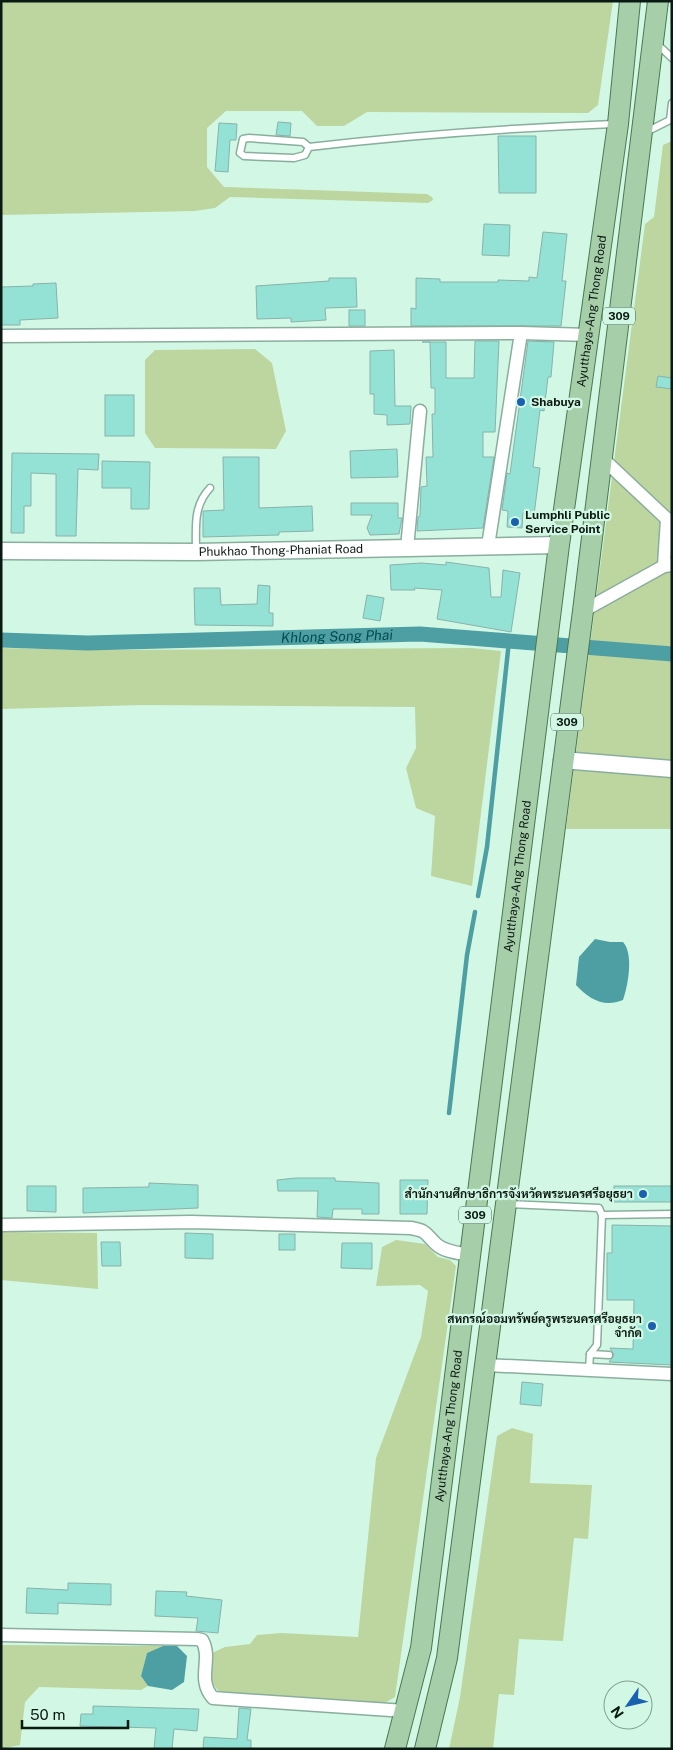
<svg xmlns="http://www.w3.org/2000/svg" width="673" height="1750" font-family="'Public Sans',Sarabun,sans-serif">
  <style>
    .green { fill: #bdd69f }
    .water { fill: #4e9fa4 }
    .lines { fill: none; stroke-linecap: round; stroke-linejoin: round }
    .stream { stroke: #4e9fa4; stroke-width: 4.5 }
    .canal { stroke: #4e9fa4; stroke-width: 15 }
    .building { fill: #94e2d5; stroke: #88b2aa }
    .service-casing { stroke: #8aae9d; stroke-width: 9 }
    .minor-casing { stroke: #8aae9d; stroke-width: 15 }
    .tertiary-casing { stroke: #8aae9d; stroke-width: 19 }
    .primary-casing { stroke: #49794f; stroke-width: 22 }
    .service { stroke: #fff; stroke-width: 6 }
    .minor { stroke: #fff; stroke-width: 12 }
    .tertiary { stroke: #fff; stroke-width: 16 }
    .primary { stroke: #a6cea9; stroke-width: 20 }
    .poi-dot { fill: #1960b0; stroke: #d2f8e5; stroke-width: 2 }
    .labels { text-anchor: middle; dominant-baseline: central; stroke-width: 4.5; stroke-linejoin: round; paint-order: stroke }
    .shield { fill: #d2f8e5; stroke: #475c52; stroke-width: 1 }
    .shield-label { font-size: 11px; font-weight: bold; fill: #0b1913 }
    .street-label { font-size: 12px; fill: #0b1913; stroke: #d2f8e5 }
    .poi-label { font-size: 12px; font-weight: bold; fill: #0b1913; stroke: #d2f8e5; text-anchor: start }
    .water-label { font-size: 14px; font-style: italic; fill: #004d51; stroke: #d2f8e5 }
  </style>
  <rect width="100%" height="100%" fill="#d2f8e5"/>
  <g class="green">
    <path d="M1 1H613L598 105 588 113 367 112 344 126H317L302 111H226L207 128V167L224 187 427 194 432 197 433 200 428 203 230 197 215 208 195 211 1 215Z"/>
    <path d="M672 141V829H566L645 224 654 217 663 145Z"/>
    <path d="M255 349 272 363 286 431 276 449 155 448 145 433V360L155 350Z"/>
    <path d="M1 648 89 650 472 648 501 651 472 886 431 876 435 816 416 808 406 768 416 748 415 707 141 705 1 709Z"/>
    <path d="M1 1232 97 1233 98 1289 1 1280Z"/>
    <path d="M396 1240 425 1244 438 1257 450 1260 456 1266 395 1697 385 1703 223 1694C207 1684 211 1670 212 1653L225 1647 250 1644 257 1635 281 1633 358 1637 376 1458 421 1337 428 1291 420 1285 376 1286 382 1247Z"/>
    <path d="M512 1428 533 1434 530 1483 592 1485 588 1539 574 1538 563 1641 519 1639 514 1695 499 1694 493 1749H449L460 1697 497 1436Z"/>
    <path d="M1 1645 163 1646 147 1653 141 1676 148 1686 141 1690 39 1687 25 1702 20 1745 1 1749Z"/>
  </g>
  <g class="water">
    <path d="M595 939 610 942H623C634 954 628 986 623 1000 604 1008 589 999 576 985L579 957Z"/>
    <path d="M163 1646H177L187 1656 184 1682 172 1690 148 1686 141 1676 147 1653Z"/>
  </g>
  <g class="lines">
    <g class="stream">
      <path d="M478 896 487 847 509 641"/>
      <path d="M449 1113 467 955 475 912"/>
    </g>
    <path class="canal" id="s1" d="M1 640 88 643 420 634 672 654"/>
  </g>
  <g class="building">
    <path d="M278 122 291 123 290 136 276 135Z"/>
    <path d="M219 123 237 124 236 140H230L228 172 215 171Z"/>
    <path d="M498 136H536V193H499Z"/>
    <path d="M484 224 510 225 509 256 482 255Z"/>
    <path d="M543 232 567 234 562 281H566L561 326H411V308L416 309V278L440 279V282H498V280L529 281V277L537 278Z"/>
    <path d="M329 278H356L357 307 325 308 326 320 291 322V318L257 319 256 286 329 281Z"/>
    <path d="M56 283 58 318 20 320V325H1V287L33 286V284Z"/>
    <rect x="349" y="310" width="16" height="16"/>
    <path d="M475 341H499L495 432H483V457H494L483 528 417 531 418 517 420 516 421 487 427 486 426 457H433L432 414H435V388H431L430 342H422H446V378H474Z"/>
    <path d="M528 341 554 342 551 377H548L544 411 540 410 533 467 540 468 534 515 523 513 522 528 507 527 508 511 502 510 507 473 510 474Z"/>
    <path d="M394 350 395 406H411L410 424 387 425V415L374 414V394H370V351Z"/>
    <path d="M658 376 672 378V389L656 387Z"/>
    <rect x="105" y="395" width="29" height="41"/>
    <path d="M397 449 398 477 351 478 350 451Z"/>
    <path d="M12 453 99 454 98 470 78 469 76 536H56V474L31 473V506H24V533H11Z"/>
    <path d="M223 457H259V508L312 506 313 531 279 532V535L203 537V511L224 510Z"/>
    <path d="M102 461 150 462 149 509H131V488H102Z"/>
    <path d="M351 503H398V518H402L399 534 370 535 367 528 372 515H351Z"/>
    <path d="M446 562 489 568 491 597H501L503 570 520 573 511 632 437 619 442 590 414 588 415 590H391L390 565 421 563 446 565Z"/>
    <path d="M258 585 270 586 269 613H273V626L195 625 194 588H220L221 605 257 604Z"/>
    <path d="M367 595 384 598 380 621 363 618Z"/>
    <path d="M296 1178H335V1181L379 1183V1214H362V1209H333L332 1218 317 1217 318 1191H278L277 1180Z"/>
    <path d="M400 1180H428L427 1214H400Z"/>
    <path d="M149 1183 198 1185V1208L83 1213V1188L149 1187Z"/>
    <path d="M27 1186H56V1212L27 1211Z"/>
    <rect x="614" y="1186" width="58" height="16"/>
    <path d="M612 1225 672 1226V1365L609 1362 614 1355 610 1348 633 1349 634 1300H607V1253H612Z"/>
    <path d="M185 1233 213 1234V1259L185 1258Z"/>
    <rect x="279" y="1234" width="16" height="16"/>
    <path d="M101 1242H120L121 1266H102Z"/>
    <path d="M342 1243H372V1269L341 1268Z"/>
    <path d="M522 1382 543 1384 541 1406 520 1404Z"/>
    <path d="M68 1583 111 1584V1605L58 1603V1614L26 1613 27 1588 68 1590Z"/>
    <path d="M156 1591 187 1592 186 1596 222 1600 218 1633 196 1631 198 1618 155 1616Z"/>
    <path d="M93 1706 199 1709 197 1731 174 1729 172 1749H154L156 1728 80 1726 81 1714H93Z"/>
    <path d="M239 1708 251 1709 247 1740H251V1749L203 1748 204 1737 237 1739Z"/>
  </g>
  <g class="lines">
    <defs>
      <g id="service">
        <path d="M656 43 672 58"/>
        <path d="M646 132 670 120 672 103"/>
        <path d="M309 147 305 155 294 158 244 156 240 153 243 139 249 138 303 142 309 147C411 135 512 128 614 124"/>
        <path d="M196 551C196 527 193 506 210 488"/>
        <path d="M508 1204 599 1208 602 1215 597 1345 590 1354 589 1370"/>
        <path d="M602 1215 672 1214"/>
        <path d="M590 1354 609 1355"/>
      </g>
      <g id="minor">
        <path d="M1 336 521 333 589 335"/>
        <path d="M602 458 667 519 672 520"/>
        <path d="M488 546 521 333"/>
        <path d="M407 548 420 411"/>
        <path d="M664 566 667 519"/>
        <path d="M583 611 664 566 672 565"/>
        <path d="M1 1225 191 1222 411 1228C428 1231 425 1234 436 1244 444 1252 460 1253 470 1255"/>
        <path d="M485 1365 672 1374"/>
        <path d="M1 1635 197 1639 202 1640C213 1659 196 1679 213 1698L405 1711"/>
      </g>
      <g id="tertiary">
        <path id="s2" d="M1 551 196 552 559 545"/>
        <path d="M562 760 672 769"/>
      </g>
      <g id="primary">
        <path id="s3" d="M395 1749 421 1648 559 545 618 124 630 1"/>
        <path d="M425 1749 447 1658 583 611 658 1"/>
      </g>
    </defs>
    <use href="#service" class="service-casing"/>
    <use href="#minor" class="minor-casing"/>
    <use href="#tertiary" class="tertiary-casing"/>
    <use href="#primary" class="primary-casing"/>
    <use href="#service" class="service"/>
    <use href="#minor" class="minor"/>
    <use href="#tertiary" class="tertiary"/>
    <use href="#primary" class="primary"/>
  </g>
  <g class="poi-dot">
    <circle cx="521" cy="402" r="5"/>
    <circle cx="515" cy="522" r="5"/>
    <circle cx="643" cy="1194" r="5"/>
    <circle cx="652" cy="1326" r="5"/>
  </g>
  <g class="labels">
    <g class="shield">
      <rect x="603" y="307.5" width="32" height="17" rx="4"/>
      <rect x="551" y="713.5" width="32" height="17" rx="4"/>
      <rect x="459" y="1206.5" width="32" height="17" rx="4"/>
    </g>
    <g class="shield-label">
      <text x="619" y="316">309</text>
      <text x="567" y="722">309</text>
      <text x="475" y="1215">309</text>
    </g>
    <g class="street-label">
      <text stroke="none"><textPath href="#s3" startOffset="1452">Ayutthaya-Ang Thong Road</textPath></text>
      <text stroke="none"><textPath href="#s2" startOffset="280">Phukhao Thong-Phaniat Road</textPath></text>
      <text stroke="none"><textPath href="#s3" startOffset="882">Ayutthaya-Ang Thong Road</textPath></text>
      <text stroke="none"><textPath href="#s3" startOffset="328">Ayutthaya-Ang Thong Road</textPath></text>
    </g>
    <g class="poi-label">
      <text x="531" y="402">Shabuya</text>
      <text x="525" y="515">Lumphli Public<tspan x="525" dy="14">Service Point</tspan></text>
      <text x="633" y="1194" text-anchor="end">สำนักงานศึกษาธิการจังหวัดพระนครศรีอยุธยา</text>
      <text x="642" y="1319" text-anchor="end">สหกรณ์ออมทรัพย์ครูพระนครศรีอยุธยา<tspan x="642" dy="14">จำกัด</tspan></text>
    </g>
    <g class="water-label">
      <text stroke="none"><textPath href="#s1" startOffset="336">Khlong Song Phai</textPath></text>
    </g>
  </g>
  <rect width="673" height="1750" fill="none" stroke="#0b1913" stroke-width="5"/>
  <g transform="translate(628 1705) rotate(236)"><circle r="24" fill="#d2f8e5" stroke="#829f91"/>
  <path d="M0-4L9 19L0 12L-9 19Z" fill="#1960b0"/>
  <text y="-8" font-size="14" font-weight="bold" text-anchor="middle" fill="#0b1913">N</text>
  </g>
  <path d="M22 1720v8h106v-8" fill="none" stroke="#0b1913" stroke-width="2.5"/>
  <text x="30" y="1720" font-size="15" fill="#0b1913" stroke="#d2f8e5" stroke-width="4" paint-order="stroke">50 m</text>
</svg>
